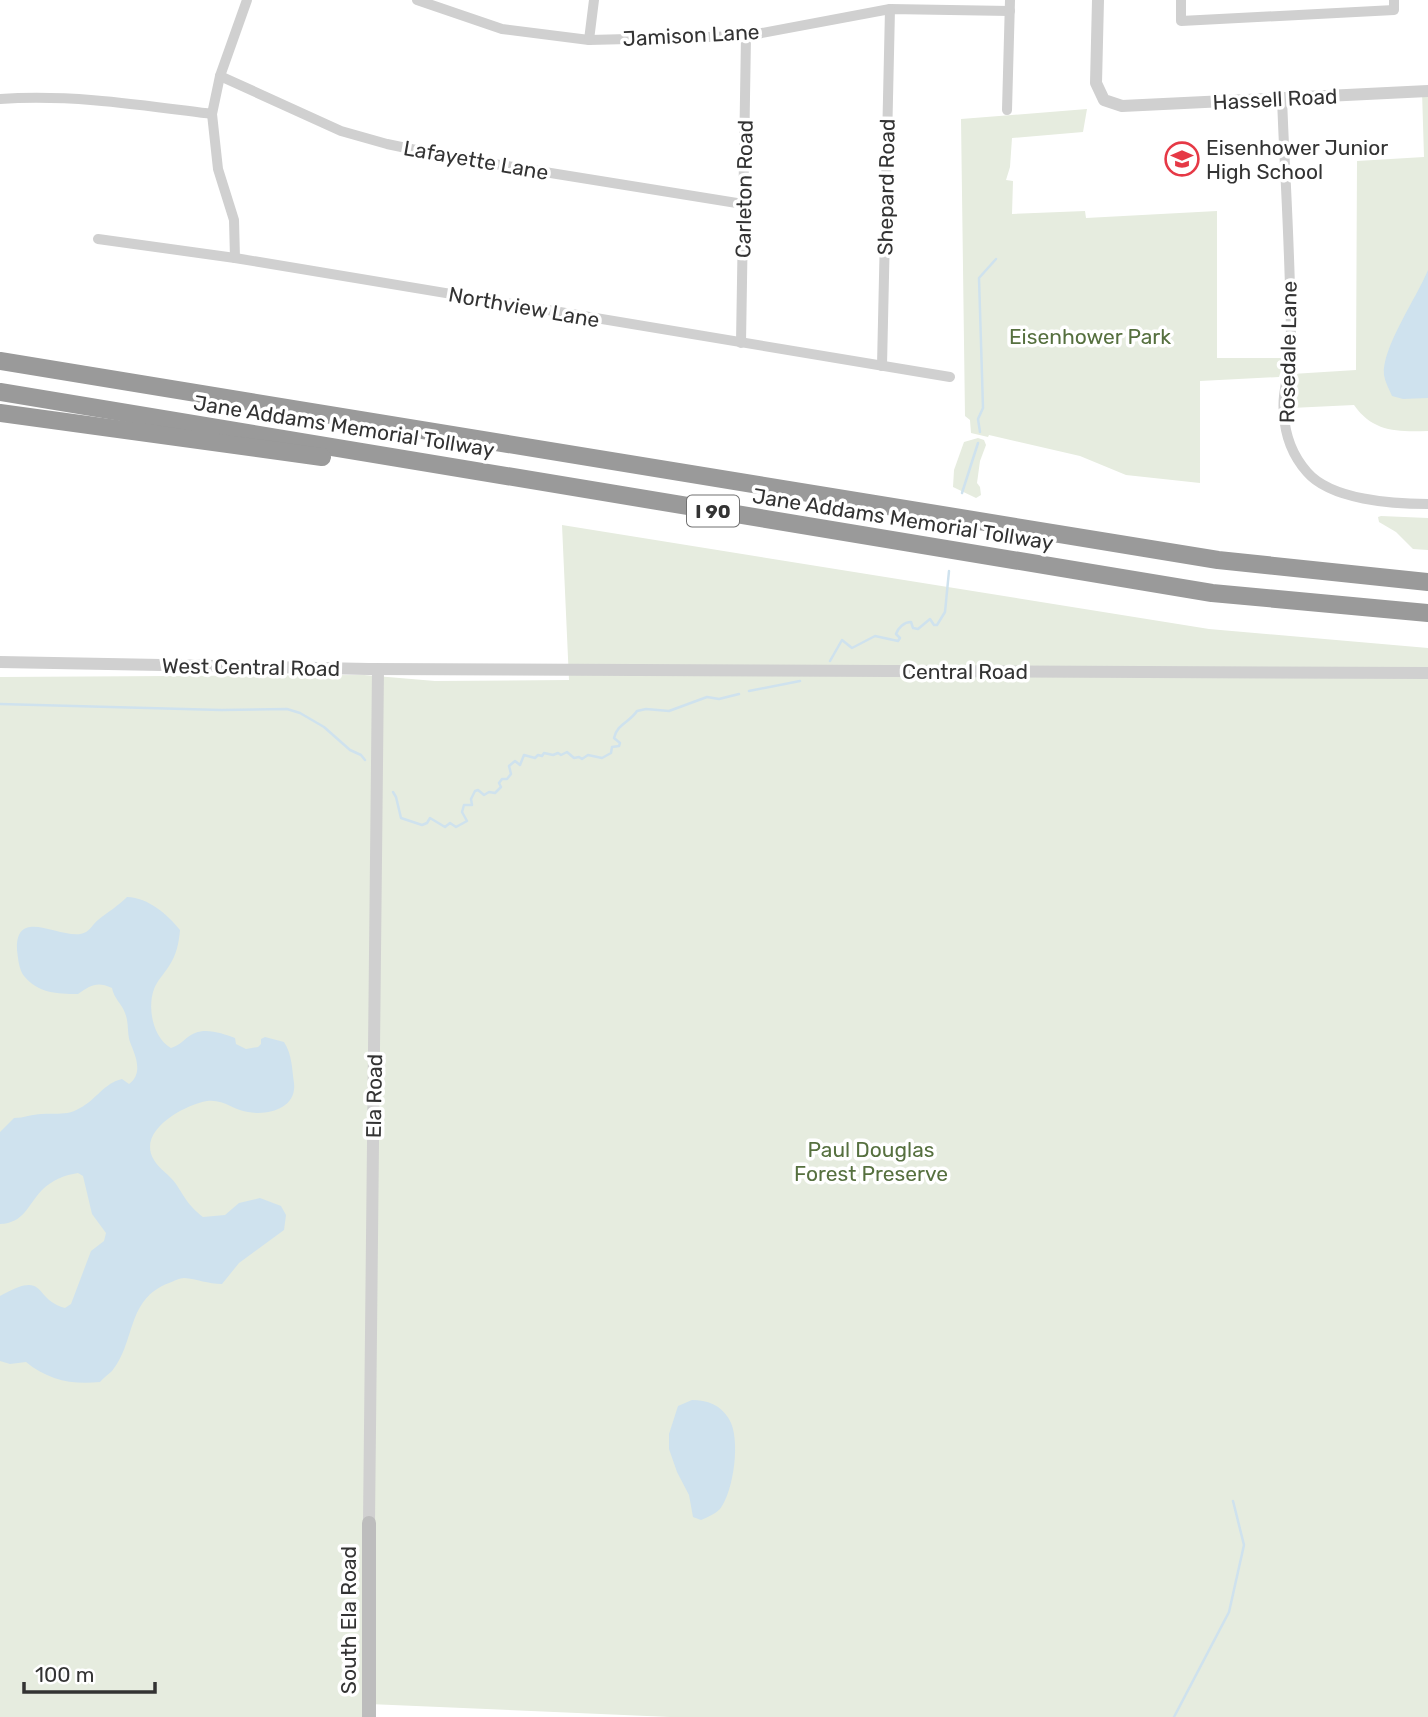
<svg xmlns="http://www.w3.org/2000/svg" width="1428" height="1717" font-family="Rubik,sans-serif">
  <style>
    .green { fill: #e6ecdf }
    .water { fill: #cfe2ee }
    .lines { fill: none; stroke-linecap: round; stroke-linejoin: round }
    .stream { stroke: #cfe2ee; stroke-width: 2.5 }
    .minor { stroke: #d0d0d0; stroke-width: 10 }
    .tertiary { stroke: #d0d0d0; stroke-width: 12 }
    .secondary { stroke: #bdbdbd; stroke-width: 14 }
    .motorway { stroke: #9a9a9a; stroke-width: 18 }
    .labels { text-anchor: middle; dominant-baseline: central; stroke-width: 7; stroke-linejoin: round; paint-order: stroke }
    .shield { fill: #fff; stroke: #707070; stroke-width: 2 }
    .shield-label { font-size: 19px; font-weight: bold; fill: #333 }
    .street-label { font-size: 21px; fill: #333; stroke: #fff }
    .poi-label { font-size: 21px; fill: #333; stroke: #fff; text-anchor: start }
    .park-label { font-size: 21px; fill: #56703f; stroke: #fff }
  </style>
  <rect width="100%" height="100%" fill="#fff"/>
  <g class="green">
    <path d="M1422 91H1428V431C1397 432 1373 432 1354 405L1291 408 1292 374 1356 370 1357 161 1424 157Z"/>
    <path d="M1087 109 1083 132 1012 138 1010 167 1006 180 1013 181 1012 214 1085 211 1086 218 1217 211V358H1285L1279 377 1200 381V483L1126 475 1080 456 989 435 988 437 971 433 970 420 965 416 961 119Z"/>
    <path d="M978 438 984 440 986 445 980 461 977 483 980 487 981 495 976 498 953 487 954 470 964 442Z"/>
    <path d="M1381 516 1428 518V550L1413 549 1396 532 1379 522 1378 517Z"/>
    <path d="M562 525 1209 629 1428 648V1717H670L369 1704V1717H0V677L364 675 435 681 569 680Z"/>
  </g>
  <g class="water">
    <path d="M1428 270V398L1403 399 1392 396C1389 389 1385 382 1384 375 1381 349 1417 297 1428 270Z"/>
    <path d="M127 897C149 898 167 914 180 930 179 943 176 956 169 966 164 974 157 981 154 989 147 1008 153 1038 171 1048 182 1045 186 1036 195 1033 208 1028 223 1034 235 1038L236 1044 246 1049 258 1047 261 1044V1039L265 1037 284 1042C292 1054 292 1069 294 1083 297 1108 269 1116 248 1112 233 1110 224 1099 207 1101 184 1105 136 1131 154 1160 159 1169 170 1175 176 1184 186 1199 187 1204 203 1217L225 1215 239 1203 260 1198 281 1206 286 1215 284 1230 239 1263 222 1284C208 1284 197 1279 184 1278 180 1278 174 1281 169 1283 126 1299 136 1342 112 1371 108 1375 103 1378 100 1382 72 1385 48 1380 26 1362L10 1364 0 1361V1296C48 1269 32 1299 65 1308L71 1304 91 1251 104 1241 106 1233 92 1214 83 1176 78 1173C65 1175 52 1180 42 1190 27 1206 24 1223 0 1224V1132L14 1118C24 1118 32 1114 42 1114 56 1113 67 1116 80 1108 96 1100 104 1083 122 1079L129 1084C144 1073 135 1055 130 1042 127 1033 129 1022 125 1013 122 1004 114 999 112 988 97 981 91 985 78 994 57 994 38 993 24 976 19 970 18 958 17 950 15 903 66 944 86 932 91 929 94 923 98 920 108 912 118 906 127 897Z"/>
    <path d="M692 1400C707 1400 721 1405 729 1419 741 1438 734 1491 720 1509 715 1514 708 1517 701 1520L693 1517 689 1495 677 1472 669 1449V1434L678 1406Z"/>
  </g>
  <g class="lines">
    <g class="stream">
      <path d="M980 432 978 419 983 408 979 278 996 259"/>
      <path d="M962 493 978 443"/>
      <path d="M830 661 842 640 852 648 875 636 898 641 900 638 896 634C898 628 904 622 911 622L913 628 918 629 930 619 934 625H937L945 612 949 571"/>
      <path d="M749 691 800 681"/>
      <path d="M0 704 221 710 287 709 300 713 324 727 350 750 361 755 365 760"/>
      <path d="M393 792 396 797 401 818 422 825 427 823 430 818 445 827 450 823 456 827 467 821 462 812 464 805H472L471 799 475 791 478 790 484 795 489 792 495 793 501 787 499 783 502 779H507L511 774 509 766 515 761 520 765 524 755 535 758 538 755 542 756 544 753 553 755 558 753 561 755 567 752 574 758 579 757 582 759 588 755 602 758 611 753 612 747 619 746 620 743 614 738C617 724 630 722 637 711L646 709 669 711 707 697 719 699 739 694"/>
      <path d="M1174 1717 1229 1612 1244 1545 1233 1501"/>
    </g>
    <g class="minor">
      <path d="M417 0 502 29 589 40 746 36 890 9 1010 11"/>
      <path d="M1181 0V21L1394 10V0"/>
      <path d="M589 40 594 0"/>
      <path d="M220 76 341 131 387 144 445 156 743 204"/>
      <path d="M1282 98C1285 180 1291 263 1291 345 1292 368 1281 390 1284 414 1285 435 1293 456 1307 472 1331 500 1393 504 1428 504"/>
      <path d="M0 99C71 94 141 105 212 114"/>
      <path d="M1007 110 1010 0"/>
      <path d="M98 239 235 258 950 377"/>
      <path d="M235 258 234 220 218 169 212 114 220 76 247 0"/>
      <path d="M741 343 746 36"/>
      <path d="M882 366 890 9"/>
    </g>
    <g class="tertiary">
      <path d="M1098 0 1096 83 1104 100 1122 106 1428 91"/>
      <path d="M0 662 369 669 1428 673"/>
      <path d="M369 1523 378 669"/>
    </g>
    <path class="secondary" d="M369 1717V1523"/>
    <g class="motorway">
      <path d="M0 361 1218 560 1428 582"/>
      <path d="M0 392 1212 593 1428 613"/>
      <path d="M0 413 322 457"/>
    </g>
  </g>
  <defs>
    <symbol id="school-ring" viewBox="-11 -11 22 22"><circle r="9.5" fill="#fff" stroke="#e63946" stroke-width="1.5"/><path d="M0-5L7-2L0 1L-7-2ZM-4 1L0 2.5L4 1V4Q0 6-4 4Z" fill="#e63946"/></symbol>
  </defs>
  <g fill-rule="evenodd">
    <use href="#school-ring" x="1163" y="140" width="38" height="38"/>
  </g>
  <g class="labels">
    <rect class="shield" x="687" y="495.5" width="52" height="31" rx="5"/>
    <g class="shield-label">
      <text x="713" y="511">I 90</text>
    </g>
    <g class="street-label">
      <text transform="translate(691 35) rotate(-3)">Jamison Lane</text>
      <text transform="translate(1275 99) rotate(-3)">Hassell Road</text>
      <text transform="translate(476 160) rotate(10)">Lafayette Lane</text>
      <text transform="translate(886 187) rotate(-89)">Shepard Road</text>
      <text transform="translate(744 189) rotate(-89)">Carleton Road</text>
      <text transform="translate(524 307) rotate(10)">Northview Lane</text>
      <text transform="translate(1288 352) rotate(-89)">Rosedale Lane</text>
      <text transform="translate(344 426) rotate(9)">Jane Addams Memorial Tollway</text>
      <text transform="translate(903 519) rotate(9)">Jane Addams Memorial Tollway</text>
      <text transform="translate(251 667) rotate(1)">West Central Road</text>
      <text x="965" y="671">Central Road</text>
      <text transform="translate(374 1096) rotate(-89)">Ela Road</text>
      <text transform="translate(348 1620) rotate(-90)">South Ela Road</text>
    </g>
    <g class="poi-label">
      <text x="1206" y="147">Eisenhower Junior<tspan x="1206" dy="24">High School</tspan></text>
    </g>
    <g class="park-label">
      <text x="1090" y="336">Eisenhower Park</text>
      <text x="871" y="1149">Paul Douglas<tspan x="871" dy="24">Forest Preserve</tspan></text>
    </g>
  </g>
  <path d="M24 1682v10h131v-10" fill="none" stroke="#333333" stroke-width="3.5"/>
  <text x="35" y="1682" font-size="21" fill="#333333" stroke="#ffffff" stroke-width="5" paint-order="stroke">100 m</text>
</svg>
